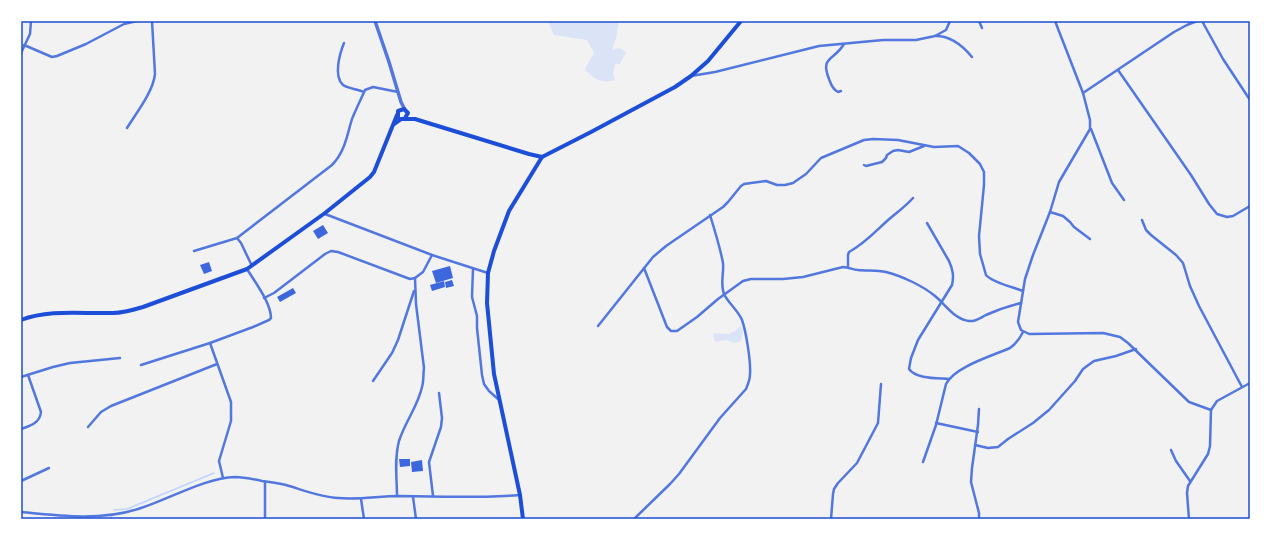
<svg xmlns="http://www.w3.org/2000/svg" width="1271" height="540" font-family="Inter,sans-serif">
  <style>
    .green { fill: #dbe4f7 }
    .lines { fill: none; stroke-linecap: round; stroke-linejoin: round }
    .stream { stroke: #bfd3fe; stroke-width: 1.5 }
    .building { fill: #3d67dc }
    .minor { stroke: #5277de; stroke-width: 2.5 }
    .tertiary { stroke: #5277de; stroke-width: 3.5 }
    .secondary { stroke: #1d4ed8; stroke-width: 4 }
    .neatline { fill: none; stroke: #1d4ed8; stroke-width: 1.5 }
  </style>
  <rect width="100%" height="100%" fill="#f2f2f2"/>
  <g class="green">
    <path d="M548 21H619L616 38 612 50 619 48 626 52 620 64H615L613 74 615 80C602 84 593 79 585 69L594 53 587 40 554 35Z"/>
    <path d="M740 326 743 330 741 341 734 343 727 340 715 342 713 333 729 334 735 331Z"/>
  </g>
  <g class="lines">
    <g class="stream">
      <path d="M114 510 127 509 214 473"/>
      <path d="M110 519 112 515"/>
    </g>
  </g>
  <g class="building">
    <path d="M323 225 328 233 318 239 313 231Z"/>
    <path d="M209 262 212 271 204 274 200 265Z"/>
    <path d="M450 266 453 278 436 283 432 271Z"/>
    <path d="M452 280 454 286 446 288 445 282Z"/>
    <path d="M444 281 445 287 432 291 430 285Z"/>
    <path d="M293 288 296 293 280 302 277 297Z"/>
    <path d="M399 459H410V466L400 467Z"/>
    <path d="M422 460 423 471 412 472 411 462Z"/>
  </g>
  <g class="lines">
    <g class="minor">
      <path d="M979 21 982 28"/>
      <path d="M1055 21 1083 93 1090 120V129L1059 182 1050 212 1033 255 1025 279 1018 322 1021 330 1029 334 1103 333 1120 337 1128 343 1189 402 1211 410"/>
      <path d="M1202 21 1223 59 1250 100"/>
      <path d="M936 36C950 36 963 46 972 57"/>
      <path d="M344 43C340 53 333 76 343 85 349 89 358 89 364 92"/>
      <path d="M24 45 52 57 57 56 86 44 124 24 137 21"/>
      <path d="M21 53 30 34 31 21"/>
      <path d="M1118 70 1191 175 1209 204 1217 214 1227 217 1233 216 1250 206"/>
      <path d="M691 76 715 72 819 46 883 40H916L935 36 946 30 950 21"/>
      <path d="M841 91 838 92C832 89 831 84 829 79 820 56 834 61 844 44"/>
      <path d="M1083 93 1174 32 1187 25 1197 21"/>
      <path d="M127 128C137 112 153 92 155 74L152 21"/>
      <path d="M1091 129 1112 183 1124 200"/>
      <path d="M864 165 866 166 882 162 886 158 887 155 893 151 898 150 909 152 924 146"/>
      <path d="M1050 212 1063 216 1070 222 1074 227 1090 239"/>
      <path d="M325 214 432 255 488 273"/>
      <path d="M1142 220 1146 230 1151 235 1176 255 1183 263 1190 286 1199 306 1242 387"/>
      <path d="M927 223 949 261C953 270 954 276 952 285L918 340 911 358 909 369C916 379 937 378 949 379"/>
      <path d="M237 238 241 243 252 266"/>
      <path d="M194 251 237 238 332 165C345 152 347 135 352 119 356 109 361 99 365 90L373 87 398 92"/>
      <path d="M848 267V255L849 252C864 244 875 232 887 221 896 213 905 207 913 198"/>
      <path d="M644 268 667 327 671 331H677L697 317 718 299 743 281 751 279H783L803 277 843 267C849 267 853 270 858 270 867 271 877 270 886 272 902 276 923 286 935 296 945 304 955 320 969 321 975 322 980 318 986 315 997 310 1009 306 1021 303"/>
      <path d="M473 269 472 297 477 316V328L482 375 484 384 489 391 498 399"/>
      <path d="M264 298 274 293 325 254 331 251 338 252 410 279 415 278"/>
      <path d="M598 326 653 257 666 246 723 207 728 202 741 186 744 184 766 181 777 185H785L793 183 806 174 821 158 864 140 873 139 898 140 934 147 958 146 969 153 980 164 984 172V185L979 236 980 254 986 275C993 283 1013 287 1023 291"/>
      <path d="M210 343 231 402V421L219 461 223 478"/>
      <path d="M141 365 210 343 253 327 269 320 271 318C271 303 255 282 247 269"/>
      <path d="M21 377 53 367 70 363 120 358"/>
      <path d="M373 381 392 353 398 340 414 291"/>
      <path d="M979 409 978 425 972 468 971 482 979 513V519"/>
      <path d="M936 423 978 432"/>
      <path d="M88 427 101 412 111 406 217 364"/>
      <path d="M21 429C30 426 40 423 41 412L28 375"/>
      <path d="M975 445 988 448 998 447 1008 439 1033 423 1049 410 1075 381 1083 369 1087 366 1094 361 1116 356 1136 349"/>
      <path d="M1171 450 1176 461 1190 481"/>
      <path d="M923 462 936 425 946 384C954 367 992 356 1010 348 1016 344 1020 338 1023 332"/>
      <path d="M21 481 49 468"/>
      <path d="M265 482V519"/>
      <path d="M397 496C397 478 394 459 399 441 405 422 418 406 422 387 424 381 423 374 424 368L416 304 415 278 423 272 432 255"/>
      <path d="M433 496 429 462 441 427 442 418 439 393"/>
      <path d="M413 497 416 519"/>
      <path d="M361 499 364 519"/>
      <path d="M21 512C60 516 100 521 138 509 168 500 204 478 235 477 244 477 253 479 262 481 270 482 278 483 286 485 303 490 320 497 338 498 359 500 379 496 399 496 439 497 480 498 520 495"/>
      <path d="M634 519 670 484 679 474 720 418 746 389C748 384 750 380 750 374 751 362 746 331 742 320 738 310 728 303 724 294 720 284 724 274 723 263 720 247 715 231 710 215"/>
      <path d="M831 519 833 494 834 489 838 483 857 463 878 423 881 384"/>
      <path d="M1189 519 1187 493 1188 486 1208 454 1210 446 1211 410 1217 401 1250 383"/>
    </g>
    <path class="tertiary" d="M375 21 389 62 401 102 405 110"/>
    <g class="secondary">
      <path d="M398 117V111L404 109 408 113 405 118"/>
      <path d="M394 124 401 119H415L529 154 542 157"/>
      <path d="M21 320C50 309 82 314 113 313 123 313 133 310 143 307L247 269 325 213 370 177 374 172 397 115"/>
      <path d="M523 519 520 495 494 374 487 303 488 273 494 251 509 211 542 157 591 132 675 87 691 76 708 61 741 21"/>
    </g>
  </g>
  <rect width="1271" height="540" fill="none" stroke="#ffffff" stroke-width="44"/>
  <rect x="22" y="22" width="1227" height="496" class="neatline"/>
</svg>
